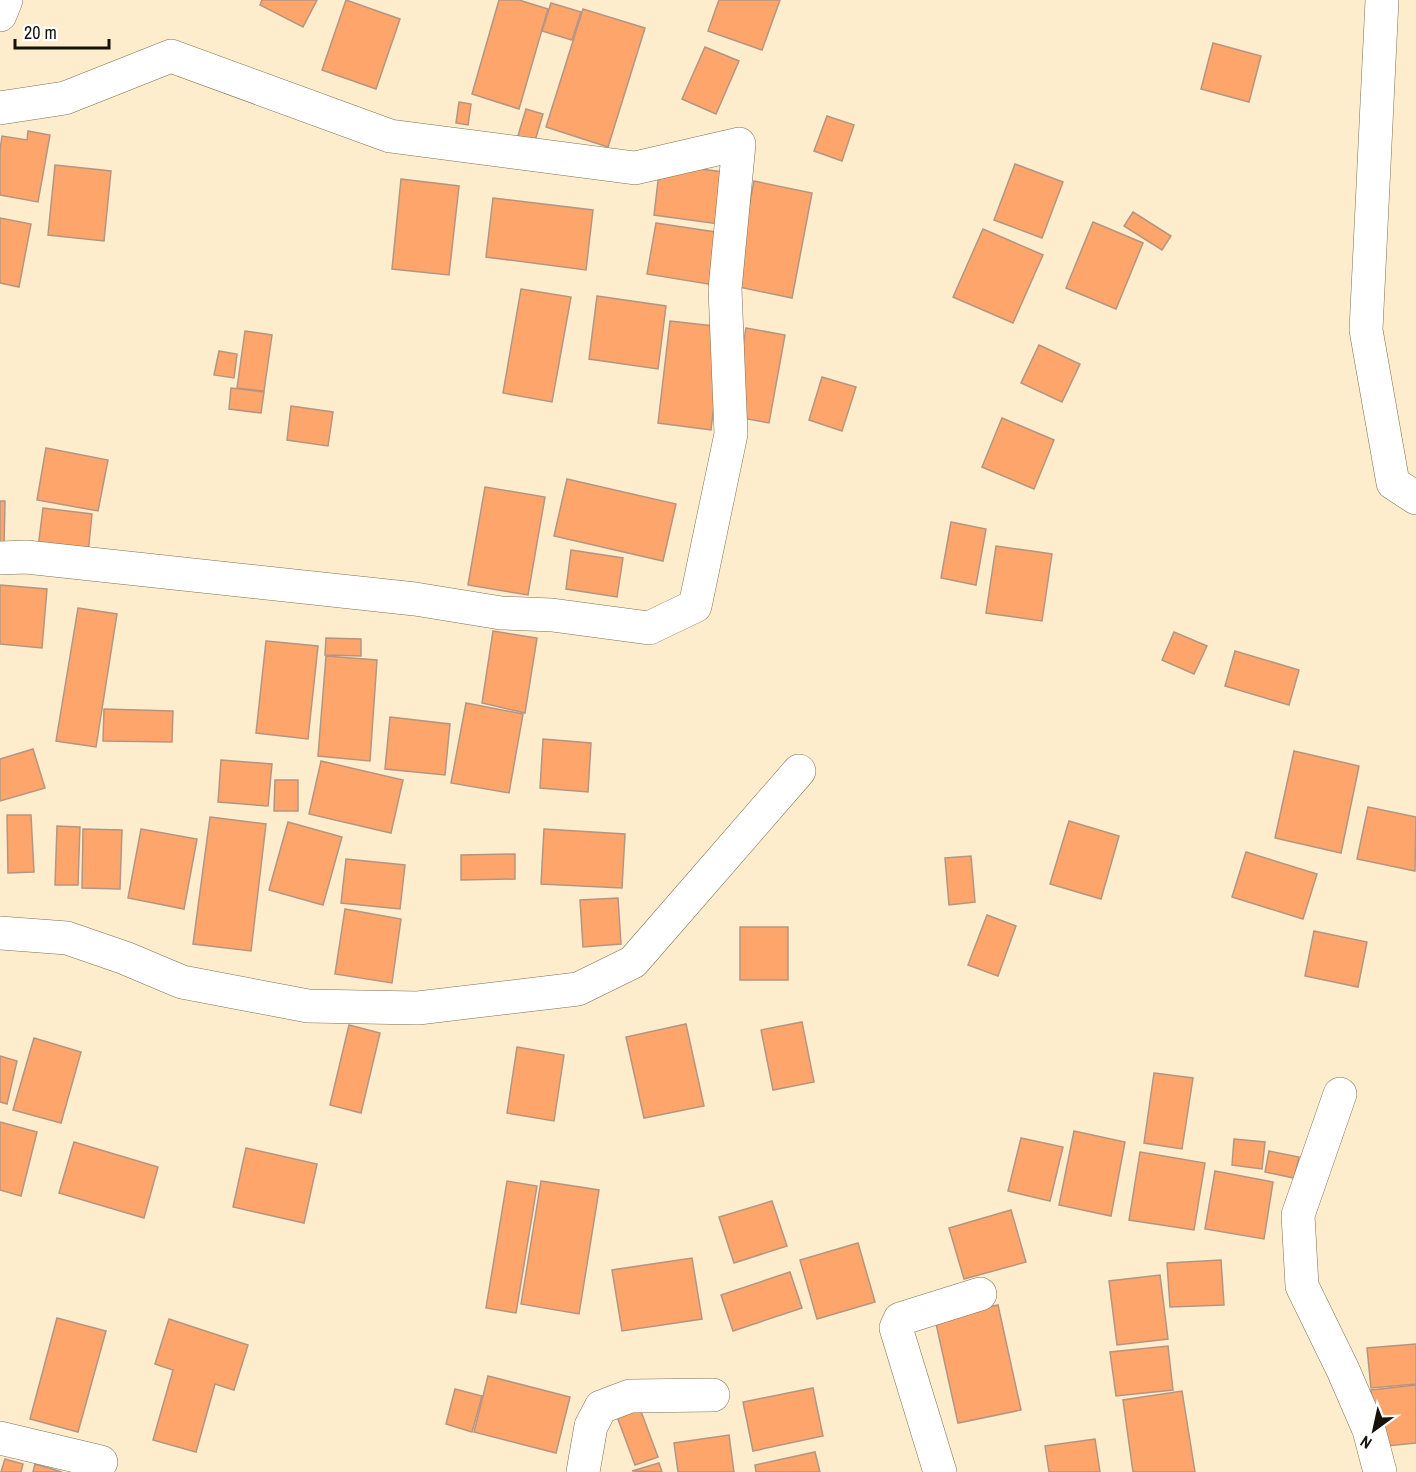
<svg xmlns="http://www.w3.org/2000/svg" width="1416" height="1472" font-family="'Archivo Narrow',sans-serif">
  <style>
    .building { fill: #fea56c; stroke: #b59582; stroke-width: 1.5 }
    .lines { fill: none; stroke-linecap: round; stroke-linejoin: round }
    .minor-casing { stroke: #7e7052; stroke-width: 34 }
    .minor { stroke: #fff; stroke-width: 33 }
  </style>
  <rect width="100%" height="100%" fill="#fdedcc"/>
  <g class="building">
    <path d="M262 0H317L303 27 260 5Z"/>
    <path d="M346 0 400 19 376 89 322 70Z"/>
    <path d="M499 0H519L548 9 519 109 472 94Z"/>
    <path d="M719 0H780L762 50 708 31Z"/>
    <path d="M551 3 581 12 572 40 542 31Z"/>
    <path d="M583 9 645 28 608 147 546 127Z"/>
    <path d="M1213 43 1261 56 1249 102 1201 89Z"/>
    <path d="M705 47 739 61 716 114 682 99Z"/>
    <path d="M459 102 471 104 468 125 456 123Z"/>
    <path d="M526 109 543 114 534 144 517 139Z"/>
    <path d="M827 116 854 125 842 161 814 151Z"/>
    <path d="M28 131 50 135 38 202 0 195V150L2 136 27 140Z"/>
    <path d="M660 164 732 173 726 225 654 215Z"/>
    <path d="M1015 164 1063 182 1042 238 994 220Z"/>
    <path d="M55 165 111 171 104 241 48 235Z"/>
    <path d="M401 179 459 186 449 275 392 269Z"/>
    <path d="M754 181 812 193 792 298 734 286Z"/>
    <path d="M493 198 593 210 586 270 486 257Z"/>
    <path d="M1133 212 1171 236 1162 250 1124 226Z"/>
    <path d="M0 218 31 224 19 287 0 283Z"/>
    <path d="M1093 222 1143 243 1116 309 1066 288Z"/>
    <path d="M656 223 722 233 714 285 647 274Z"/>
    <path d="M983 229 1043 255 1013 323 953 297Z"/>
    <path d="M521 289 571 297 552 402 503 393Z"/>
    <path d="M597 296 666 306 658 369 589 359Z"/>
    <path d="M670 321 723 327 711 430 658 423Z"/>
    <path d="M746 328 785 335 769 423 731 416Z"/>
    <path d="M245 331 272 335 264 391 237 388Z"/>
    <path d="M1039 345 1080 364 1062 402 1021 383Z"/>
    <path d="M219 351 237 354 234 378 214 375Z"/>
    <path d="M822 377 856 387 842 431 809 420Z"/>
    <path d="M231 388 264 392 261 413 229 409Z"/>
    <path d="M291 406 333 412 328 446 287 440Z"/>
    <path d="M1002 418 1054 440 1034 489 982 467Z"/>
    <path d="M46 448 108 460 98 511 37 500Z"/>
    <path d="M567 479 676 504 663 561 554 536Z"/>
    <path d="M485 487 545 497 528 595 468 585Z"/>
    <path d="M0 501H5L4 547H0Z"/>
    <path d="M43 508 92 514 88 554 38 548Z"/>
    <path d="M951 522 986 529 976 585 941 578Z"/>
    <path d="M996 546 1052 554 1042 621 986 613Z"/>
    <path d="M571 550 623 558 617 597 566 589Z"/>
    <path d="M0 585 47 589 42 648 0 644Z"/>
    <path d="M78 608 117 614 96 747 56 741Z"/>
    <path d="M493 631 537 638 525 713 482 703Z"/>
    <path d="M1174 632 1207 646 1194 674 1162 660Z"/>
    <path d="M326 638 361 639V656L325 655Z"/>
    <path d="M266 641 318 646 308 739 256 733Z"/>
    <path d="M1235 651 1299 670 1289 705 1225 686Z"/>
    <path d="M326 656 377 660 370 761 318 756Z"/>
    <path d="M466 703 523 714 509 793 451 783Z"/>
    <path d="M104 709 173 711 172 742 103 741Z"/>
    <path d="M390 717 450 724 445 775 385 769Z"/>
    <path d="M543 739 591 743 588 792 540 788Z"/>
    <path d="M33 749 45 788 0 801V759Z"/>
    <path d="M1294 751 1359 766 1341 853 1275 838Z"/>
    <path d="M221 760 272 764 268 806 218 802Z"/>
    <path d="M321 761 403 780 391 833 309 814Z"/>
    <path d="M275 780H298V811H274Z"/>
    <path d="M1368 807 1416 817 1415 871 1357 859Z"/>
    <path d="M7 815H31L34 872 8 873Z"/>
    <path d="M210 817 266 824 251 951 193 944Z"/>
    <path d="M1069 821 1119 836 1101 899 1050 884Z"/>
    <path d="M288 822 342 837 323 905 269 890Z"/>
    <path d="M57 826 80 827 78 885H55Z"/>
    <path d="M83 829 122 830 120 889 82 888Z"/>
    <path d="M141 829 197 839 184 909 128 898Z"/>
    <path d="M544 829 625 834 622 888 541 884Z"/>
    <path d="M1246 852 1317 874 1303 919 1232 897Z"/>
    <path d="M515 854V879L461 880V855Z"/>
    <path d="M971 856 975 902 949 905 945 858Z"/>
    <path d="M346 859 405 865 400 909 341 903Z"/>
    <path d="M618 898 621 944 583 947 580 900Z"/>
    <path d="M345 909 401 919 392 983 335 974Z"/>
    <path d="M987 915 1016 926 998 976 968 965Z"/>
    <rect x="740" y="927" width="48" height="53"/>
    <path d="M1314 931 1367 942 1358 987 1305 976Z"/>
    <path d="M802 1022 814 1082 773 1090 761 1030Z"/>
    <path d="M686 1024 704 1106 644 1118 626 1037Z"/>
    <path d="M349 1025 380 1033 361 1113 330 1105Z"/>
    <path d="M34 1038 81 1052 61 1123 13 1110Z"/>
    <path d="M517 1047 564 1055 554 1121 507 1113Z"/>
    <path d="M0 1056 17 1061 7 1104 0 1102Z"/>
    <path d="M1154 1073 1193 1078 1182 1149 1144 1143Z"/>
    <path d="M0 1122 37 1132 21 1196 0 1190Z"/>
    <path d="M1074 1131 1125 1142 1111 1216 1059 1205Z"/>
    <path d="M1021 1138 1063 1147 1050 1201 1008 1191Z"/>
    <path d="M1234 1139 1265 1142 1262 1169 1232 1165Z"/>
    <path d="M74 1142 158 1167 144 1218 59 1193Z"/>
    <path d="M246 1148 317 1164 304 1223 233 1207Z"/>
    <path d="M1269 1151 1299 1157 1294 1178 1265 1172Z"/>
    <path d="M1140 1152 1205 1163 1194 1230 1129 1220Z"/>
    <path d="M1215 1171 1273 1182 1264 1239 1205 1229Z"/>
    <path d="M507 1181 537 1186 516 1313 486 1308Z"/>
    <path d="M541 1181 599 1190 579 1314 521 1304Z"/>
    <path d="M772 1201 787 1246 734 1263 719 1217Z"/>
    <path d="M1011 1210 1026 1262 964 1279 949 1228Z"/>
    <path d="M858 1243 875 1302 817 1319 800 1260Z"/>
    <path d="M692 1258 702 1319 622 1331 612 1270Z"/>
    <path d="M1221 1260 1224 1305 1170 1307 1167 1263Z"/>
    <path d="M790 1272 802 1308 733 1331 721 1295Z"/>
    <path d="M1160 1275 1168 1339 1117 1345 1109 1281Z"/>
    <path d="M998 1305 1021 1410 958 1423 935 1319Z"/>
    <path d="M57 1318 106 1331 78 1432 30 1419Z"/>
    <path d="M169 1319 248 1345 234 1390 215 1384 196 1452 153 1440 173 1370 155 1364Z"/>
    <path d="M1416 1344V1384L1371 1388 1367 1348Z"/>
    <path d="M1168 1346 1173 1390 1116 1396 1110 1352Z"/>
    <path d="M488 1376 570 1397 556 1453 474 1432Z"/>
    <path d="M1416 1385V1443L1377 1447 1371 1390Z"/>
    <path d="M813 1388 823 1436 753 1451 743 1402Z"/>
    <path d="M455 1389 482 1396 472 1432 446 1424Z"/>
    <path d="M1182 1391 1195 1472H1133L1123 1400Z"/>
    <path d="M639 1406 658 1457 635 1465 616 1414Z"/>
    <path d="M729 1435 734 1472H678L674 1443Z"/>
    <path d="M1095 1439 1100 1472H1049L1045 1446Z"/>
    <path d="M815 1452 820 1472H756L755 1465Z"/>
    <path d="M5 1459 23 1464 21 1472H1Z"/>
    <path d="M659 1463 662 1472 632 1471Z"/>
    <path d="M35 1464 62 1472H33Z"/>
  </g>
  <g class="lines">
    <defs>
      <g id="minor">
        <path d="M1382 0 1366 330 1393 483 1416 498"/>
        <path d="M0 15 6 0"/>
        <path d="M0 108 65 98 171 56 390 136 635 168 739 144 725 289 731 434 695 606 649 628 552 615 501 613 415 599 26 557 0 558"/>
        <path d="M0 933 67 938 125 958 182 982 308 1006 418 1008 578 989 633 962 799 771"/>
        <path d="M1340 1094 1298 1215 1302 1286 1343 1370 1369 1430 1380 1472"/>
        <path d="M0 1438 101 1462"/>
        <path d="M583 1472 591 1426 601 1407 630 1396 713 1395"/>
        <path d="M940 1472 896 1328 900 1319 980 1294"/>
      </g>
    </defs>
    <use href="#minor" class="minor-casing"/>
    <use href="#minor" class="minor"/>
  </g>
  <g transform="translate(1374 1430) rotate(213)" stroke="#ffffff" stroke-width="4.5" paint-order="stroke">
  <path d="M0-4.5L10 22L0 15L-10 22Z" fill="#171207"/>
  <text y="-9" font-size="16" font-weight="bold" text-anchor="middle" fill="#171207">N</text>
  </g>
  <path d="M15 39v9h94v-9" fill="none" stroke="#171207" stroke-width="3"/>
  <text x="24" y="39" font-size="18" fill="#171207" stroke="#ffffff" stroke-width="4.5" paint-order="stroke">20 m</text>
</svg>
